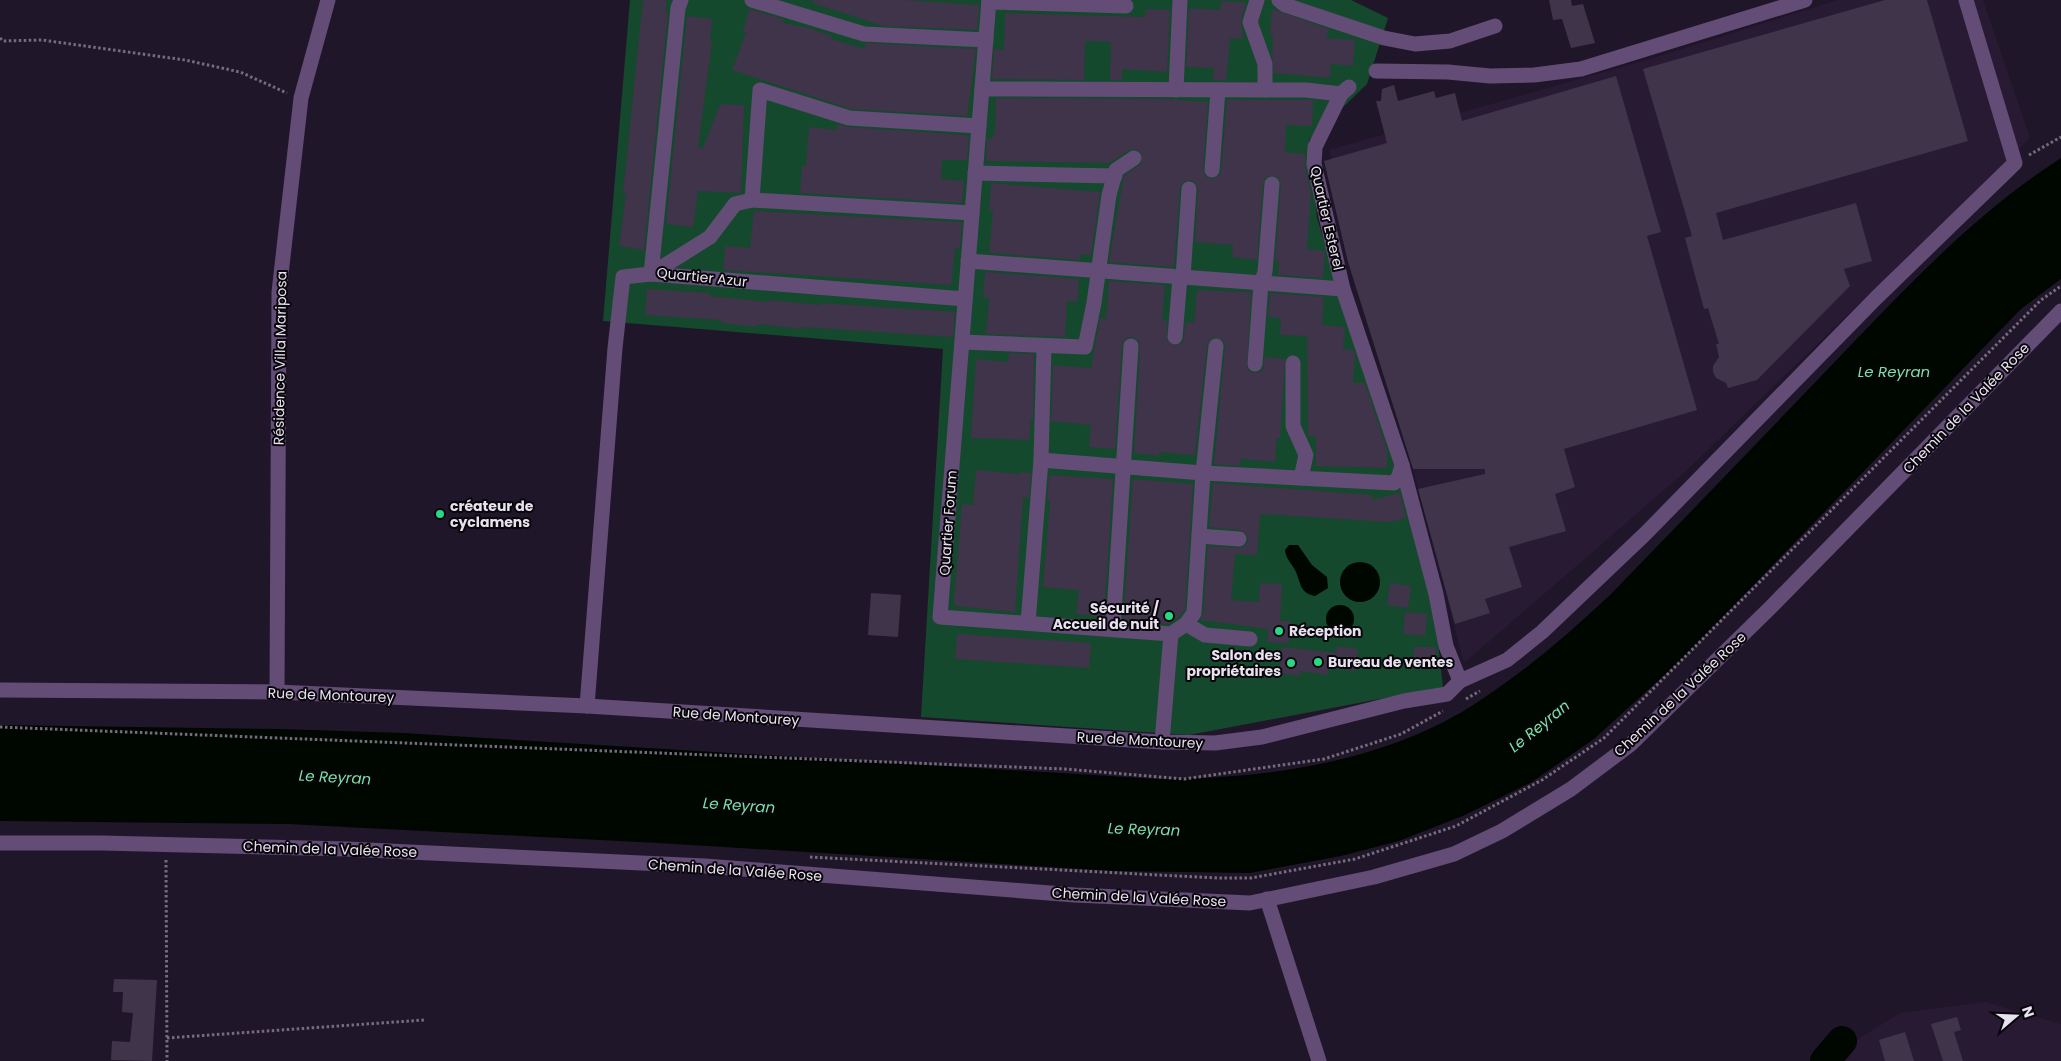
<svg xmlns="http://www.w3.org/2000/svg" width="2061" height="1061" font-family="Poppins,sans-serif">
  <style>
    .built { fill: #281a33 }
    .green { fill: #15492d }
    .water { fill: #000701 }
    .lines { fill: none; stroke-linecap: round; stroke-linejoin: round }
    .river { stroke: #000701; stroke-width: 30 }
    .building { fill: #3f3449 }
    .path { stroke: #756c7d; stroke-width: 3; stroke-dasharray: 2.5 2.5; stroke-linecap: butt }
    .minor { stroke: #634c76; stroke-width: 15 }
    .poi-dot { fill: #29d885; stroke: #08050b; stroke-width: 2 }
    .labels { text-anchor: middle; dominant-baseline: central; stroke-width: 4; stroke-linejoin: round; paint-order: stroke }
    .street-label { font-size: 14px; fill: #e8e1ee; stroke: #08050b }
    .poi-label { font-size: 14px; font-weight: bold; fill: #e8e1ee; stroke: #08050b; text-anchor: start }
    .water-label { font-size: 15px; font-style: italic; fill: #7be1a4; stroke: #08050b }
  </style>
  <rect width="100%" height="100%" fill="#201629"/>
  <g class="built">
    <path d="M1838 0H1983L2030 138 1685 472 1464 663 1329 150 1650 59Z"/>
    <path d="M1985 1002 2061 1024V1061H1834L1855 1041 1900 1013Z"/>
  </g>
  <path class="green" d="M630 0H1351L1388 18 1367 84 1309 140 1317 218 1432 587 1443 687 1189 735 921 717 943 349 603 321Z"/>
  <g class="water">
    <path d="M2061 158V279L2021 309 1681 660 1594 739 1532 782 1465 815 1399 841 1341 856 1250 873 1115 871 658 843 288 824 0 821V725L280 729 403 733 1159 779C1265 779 1379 763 1470 707 1521 675 1566 636 1610 595 1682 521 1754 446 1826 371 1899 295 1972 215 2061 158Z"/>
    <path d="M1289 545H1298L1312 565 1327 577 1328 588 1315 596C1300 593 1301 584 1296 572 1292 563 1286 560 1285 550Z"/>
    <circle cx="1360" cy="582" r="20"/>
    <circle cx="1340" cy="619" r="14"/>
  </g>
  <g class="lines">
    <path class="river" d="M1825 1061 1842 1041"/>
  </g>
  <g class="building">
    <path d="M643 0H667L665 12 668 13 644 250 619 246 626 194 623 193Z"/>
    <path d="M813 0H903L979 5 977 30 883 26 813 3Z"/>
    <path d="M1549 0H1571L1572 6 1583 4 1595 43 1571 48 1562 19 1553 20Z"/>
    <path d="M1885 0H1927L1968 141 1716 213 1723 240 1856 203 1872 261 1844 269 1850 286 1757 380 1728 388 1726 383 1716 378 1713 372V366L1719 357 1716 344H1719L1708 308 1704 309 1685 238 1692 236 1643 69Z"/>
    <path d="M1221 1 1246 3 1241 20 1243 39 1230 38 1226 80H1213L1214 68 1186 67 1189 8 1220 10Z"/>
    <path d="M749 9 783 19V23L808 28 832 36 831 39 865 49V43L976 49 967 116 851 109 732 70 746 33 743 32Z"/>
    <path d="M1146 9 1170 10 1167 72 1122 69V80H1110L1111 42 1085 41 1084 80 992 79 994 49 1004 50 1005 13 1145 17Z"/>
    <path d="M1272 9 1329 29 1326 38 1355 40 1353 66 1331 64 1330 78 1274 73 1272 56 1273 35H1270Z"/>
    <path d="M687 16 712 19 710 41 712 42 698 147 703 148 720 104 744 105 741 193 698 191 693 227 666 224Z"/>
    <path d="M1616 76 1661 232 1647 236 1697 410 1564 449 1575 487 1555 494 1566 531 1509 547 1522 587 1485 599 1490 613 1455 624 1418 489 1485 474V469H1413L1348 262 1324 161 1387 143 1376 101H1381L1382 89 1394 85 1398 101 1434 91 1436 98 1455 93 1462 121Z"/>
    <path d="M996 98 1166 99 1208 102 1203 170 1206 177 1212 179 1219 176 1221 171 1227 100H1313L1312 126 1286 125 1285 152 1305 154V166L1311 192 1307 249 1325 251 1323 278 1278 275 1279 262 1275 261 1281 184 1278 177 1272 175 1265 178 1263 183 1257 260 1232 257 1233 245 1195 242 1198 189 1195 182 1189 180 1182 183 1180 188 1174 267 1109 262 1123 181 1124 176 1142 163 1141 152 1134 149 1129 150 1110 163 986 161 987 138 992 139V135H995Z"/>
    <path d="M837 124 848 127 965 135 969 137 967 160H942L941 179 964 181 962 203 800 193 802 166H806L809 127 837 130Z"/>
    <path d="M991 183 1100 192 1091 255 1081 254 1080 260 989 253 993 211 989 210Z"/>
    <path d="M754 211 960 222 962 223 960 248H955L951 285 723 270 725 246 750 248Z"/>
    <path d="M985 272 1079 279 1077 302 1067 301 1065 337 986 334 989 298 983 297Z"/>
    <path d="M1109 281 1165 285 1162 320 1167 321V341L1175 346 1183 342 1186 322 1194 323 1197 290 1251 292 1247 368 1250 372 1259 373 1263 369 1265 357 1285 359 1280 438H1277L1275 462 1240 459V466L1214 464 1225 347 1224 342 1217 337 1212 338 1207 345 1195 455 1159 452V456L1134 453 1140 347 1139 341 1132 337 1126 338 1122 345 1115 449 1089 447 1091 425 1051 421 1053 365 1091 368 1100 318 1106 319Z"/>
    <path d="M647 289 709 293V296L769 302V300L820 305 821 303 955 312 953 337 803 327V329L757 324V327L721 323V320L645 315Z"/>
    <path d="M1270 293 1324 297 1322 325 1345 327 1343 349 1353 350 1355 355 1353 383H1365L1387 450V468L1316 466V436H1308L1307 336 1280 335 1281 318 1268 317Z"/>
    <path d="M1009 353 1034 354 1033 419H1031L1029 440 971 438 976 359 1008 362Z"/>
    <path d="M976 470 1021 474V472L1031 473 1029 498 1023 497 1015 612 956 606 954 602 962 504 973 505Z"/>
    <path d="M1049 475 1113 479 1104 617 1076 614 1079 590 1043 587 1050 501 1047 500Z"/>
    <path d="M1133 479 1193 484 1185 610 1179 617 1168 624 1123 621Z"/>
    <path d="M1213 483 1372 495V500L1400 493 1406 518 1390 522 1260 514 1257 555 1235 554 1231 600 1259 602 1260 583 1282 584 1280 621H1290L1289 643 1267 642 1268 629 1201 620 1203 614 1208 546 1239 548 1246 545 1248 540 1247 535 1240 530 1209 527Z"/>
    <path d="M1390 583 1411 586 1408 608 1387 605Z"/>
    <path d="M871 593 901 595 898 637 868 635Z"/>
    <path d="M1405 612 1427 614 1425 636 1403 634Z"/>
    <path d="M957 634 1091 643 1089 668 955 659Z"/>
    <path d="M1337 646 1358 649 1355 671 1329 667 1328 675 1301 671 1300 676 1279 673 1282 647 1336 653Z"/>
    <path d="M1414 647H1436L1435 669H1414Z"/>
    <path d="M114 979 157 980 152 1061 111 1060 112 1041 130 1042 133 1013 122 1012 123 992H113Z"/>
    <path d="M1957 1017 1961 1030 1954 1032 1963 1061H1943L1931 1024Z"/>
    <path d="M1905 1032 1914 1061H1885L1879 1040Z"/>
  </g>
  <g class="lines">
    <g class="path">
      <path d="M0 38 3 41 42 40 185 60 240 72 287 93"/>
      <path d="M2029 155 2061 137"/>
      <path d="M1466 699 1480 691"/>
      <path d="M0 727 1065 769 1184 779 1324 759 1401 734 1443 711"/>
      <path d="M810 857 1217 878H1251L1355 859 1456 826 1542 780 1604 738 2041 300 2061 286"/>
      <path d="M166 860 167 1061"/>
      <path d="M167 1038 424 1020"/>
    </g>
    <g class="minor">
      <path d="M681 0 678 8 651 274 965 299"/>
      <path d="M752 0 864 34 986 40"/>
      <path d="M989 0 940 617 1171 634 1186 624 1194 613 1203 473 1216 346"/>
      <path d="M1257 0 1250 22 1265 64V90"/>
      <path d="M1279 0 1285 5 1384 38 1415 44 1450 41 1495 26"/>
      <path d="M989 2 1126 6"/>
      <path d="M1376 71 1448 72 1490 76 1534 75 1581 69 1805 0"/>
      <path d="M1349 87 1341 94 1315 147 1314 164 1343 289 1402 465 1436 594 1446 646 1460 681"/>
      <path d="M982 89 1306 90 1341 94"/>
      <path d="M1176 90 1180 0"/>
      <path d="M1212 170 1218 90"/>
      <path d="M975 173 1115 176"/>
      <path d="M972 213 752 200 760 90 849 118 979 126"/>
      <path d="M968 261 1343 289"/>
      <path d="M1183 277 1189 189"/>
      <path d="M1175 337 1180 277"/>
      <path d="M962 342 1085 347 1094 303 1109 195 1116 170 1134 158"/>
      <path d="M1293 363V426L1306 455 1301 478"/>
      <path d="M1255 364 1261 283 1265 272 1272 184"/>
      <path d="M1041 460 1203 473 1394 483 1399 476 1402 465"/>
      <path d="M1199 536 1239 539"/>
      <path d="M1028 623 1041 460 1044 346"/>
      <path d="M1186 624 1205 635 1250 639"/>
      <path d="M1113 629 1131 346"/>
      <path d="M0 690 277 692 587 706 1162 742 1215 743 1262 737 1404 701 1447 694 1460 681 1507 660 1542 632 1646 533 1876 298 2015 163 1966 0"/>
      <path d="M277 692 279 292 301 98 328 0"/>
      <path d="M587 706 615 348 623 277 651 274 710 237 735 204 752 200"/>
      <path d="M1162 742 1171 634"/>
      <path d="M0 843H102L346 849 705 866 1075 895 1250 903 1374 877 1454 854 1502 831 1571 789 1631 744 1772 606 2061 311"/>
      <path d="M1267 899 1319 1061"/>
    </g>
  </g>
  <g class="poi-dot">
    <circle cx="440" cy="514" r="5"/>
    <circle cx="1169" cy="616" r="5"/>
    <circle cx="1279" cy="631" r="5"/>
    <circle cx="1318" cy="662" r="5"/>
    <circle cx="1291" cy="663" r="5"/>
  </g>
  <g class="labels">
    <g class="street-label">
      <text transform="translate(1327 218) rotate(77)">Quartier Esterel</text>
      <text transform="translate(702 277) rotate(6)">Quartier Azur</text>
      <text transform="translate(280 358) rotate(-89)">Résidence Villa Mariposa</text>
      <text transform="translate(1966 408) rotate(-46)">Chemin de la Valée Rose</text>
      <text transform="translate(948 523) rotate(-86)">Quartier Forum</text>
      <text transform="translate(1680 694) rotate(-43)">Chemin de la Valée Rose</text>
      <text transform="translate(331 695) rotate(2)">Rue de Montourey</text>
      <text transform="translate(736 716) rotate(4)">Rue de Montourey</text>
      <text transform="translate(1140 740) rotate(3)">Rue de Montourey</text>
      <text transform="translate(330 849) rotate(2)">Chemin de la Valée Rose</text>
      <text transform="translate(735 870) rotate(4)">Chemin de la Valée Rose</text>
      <text transform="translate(1139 897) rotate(3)">Chemin de la Valée Rose</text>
    </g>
    <g class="poi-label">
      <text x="450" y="506">créateur de<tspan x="450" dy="16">cyclamens</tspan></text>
      <text x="1159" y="608" text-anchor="end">Sécurité /<tspan x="1159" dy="16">Accueil de nuit</tspan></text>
      <text x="1289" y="631">Réception</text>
      <text x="1281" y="655" text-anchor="end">Salon des<tspan x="1281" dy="16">propriétaires</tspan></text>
      <text x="1328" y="662">Bureau de ventes</text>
    </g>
    <g class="water-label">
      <text x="1894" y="371">Le Reyran</text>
      <text transform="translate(1539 726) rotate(-39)">Le Reyran</text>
      <text transform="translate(335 777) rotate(3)">Le Reyran</text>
      <text transform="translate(739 805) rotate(4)">Le Reyran</text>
      <text transform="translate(1144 829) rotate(2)">Le Reyran</text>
    </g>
  </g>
  <g transform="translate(2016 1016) rotate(71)" stroke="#08050b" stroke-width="4" paint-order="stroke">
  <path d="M0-4L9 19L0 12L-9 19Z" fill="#e8e1ee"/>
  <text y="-8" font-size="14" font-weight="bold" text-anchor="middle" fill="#e8e1ee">N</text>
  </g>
</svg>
